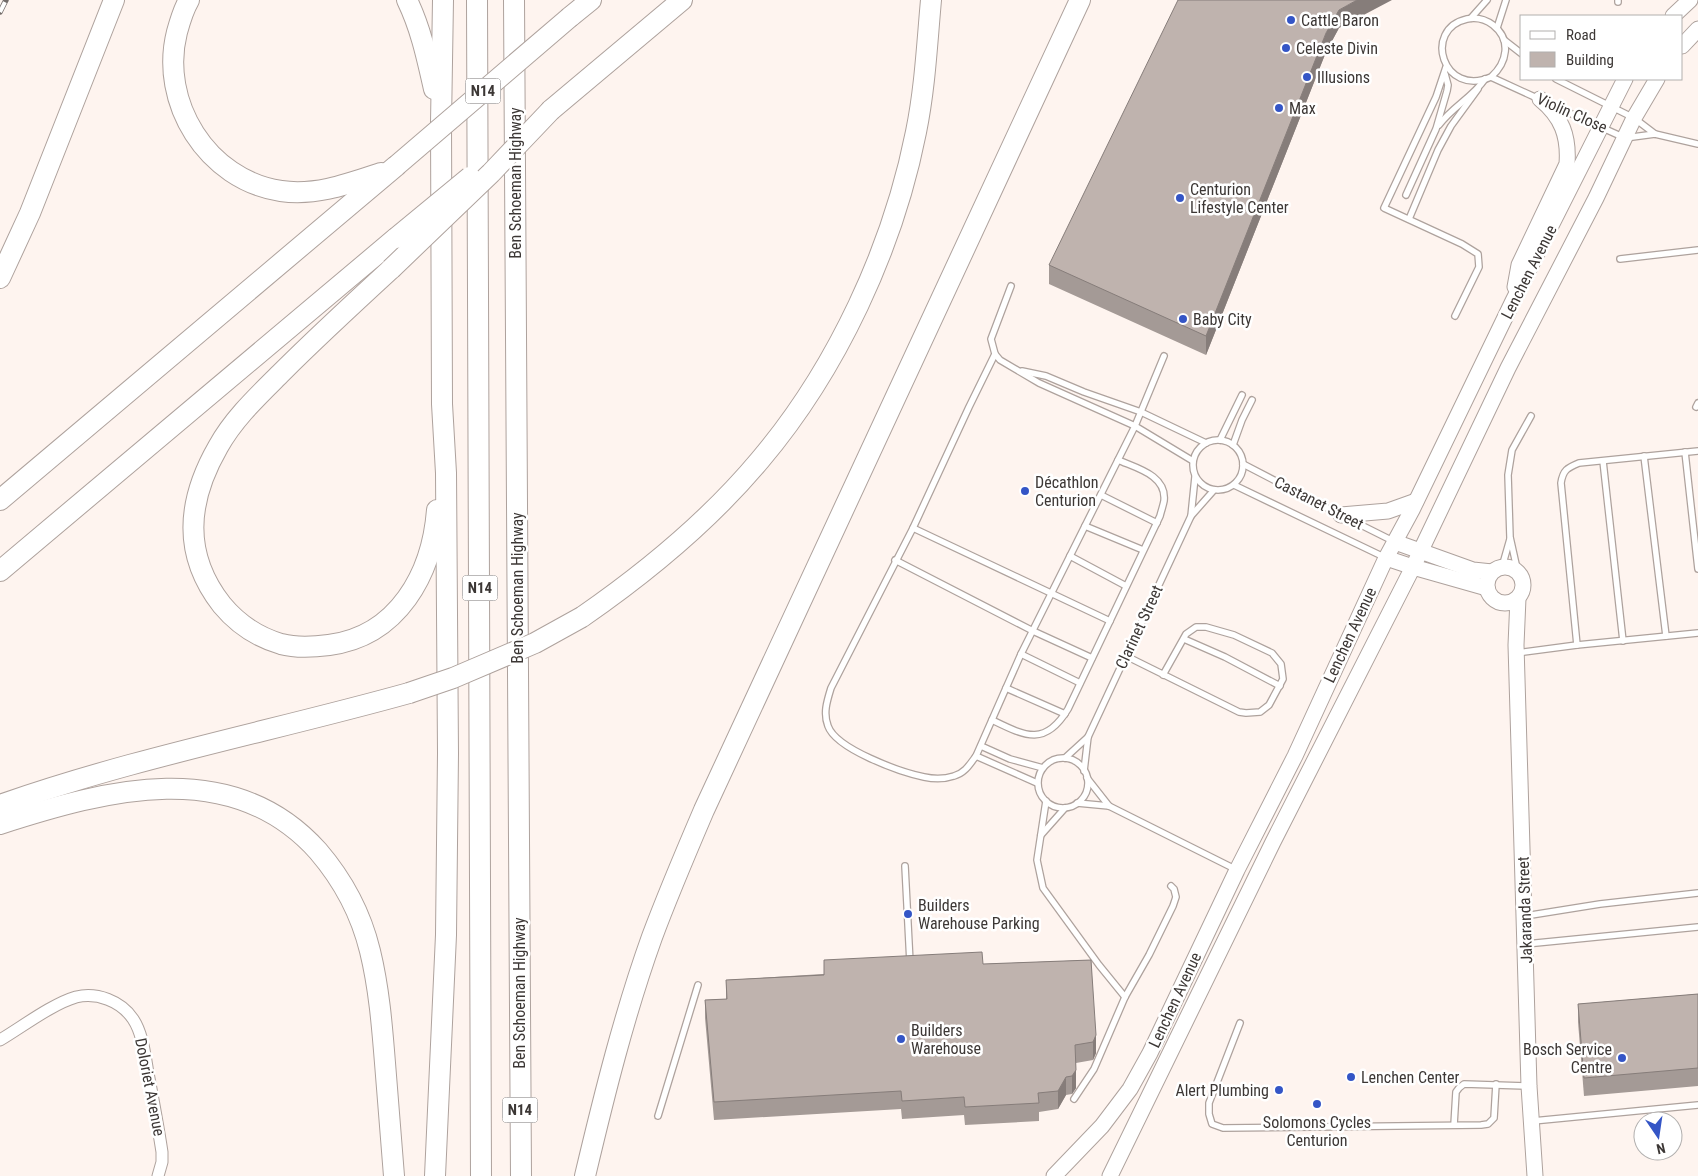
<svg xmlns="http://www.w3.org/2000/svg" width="1698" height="1176" font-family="'Roboto Condensed',sans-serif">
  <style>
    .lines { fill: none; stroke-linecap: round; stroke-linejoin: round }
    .lane-casing { stroke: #aea29d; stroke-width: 8 }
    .street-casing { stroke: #aea29d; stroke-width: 13 }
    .secondary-casing { stroke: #aea29d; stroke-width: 17 }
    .highway-casing { stroke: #aea29d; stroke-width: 22 }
    .lane { stroke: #fff; stroke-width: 5.5 }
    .street { stroke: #fff; stroke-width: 11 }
    .secondary { stroke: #fff; stroke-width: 15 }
    .highway { stroke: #fff; stroke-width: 20 }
    .rail-casing { stroke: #746d6a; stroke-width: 5.5 }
    .rail { stroke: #fff; stroke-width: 4; stroke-dasharray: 11; stroke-linecap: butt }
    .highway-bridge-casing { stroke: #aea29d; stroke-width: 22; stroke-linecap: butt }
    .highway-bridge { stroke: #fff; stroke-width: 20 }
    .wall { fill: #a49a96 }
    .shaded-wall { fill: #867d7a }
    .building { fill: #bfb3ae; stroke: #867d7a }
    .poi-dot { fill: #3455c6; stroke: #fff; stroke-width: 2 }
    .labels { text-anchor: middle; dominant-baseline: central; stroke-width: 5; stroke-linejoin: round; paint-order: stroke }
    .shield { fill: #fff; stroke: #767372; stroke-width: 1 }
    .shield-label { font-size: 15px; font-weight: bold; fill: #3c3735 }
    .poi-label { font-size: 16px; fill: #3c3735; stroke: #fff; text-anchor: start }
    .street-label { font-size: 16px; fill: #3c3735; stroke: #fff }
  </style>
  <rect width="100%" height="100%" fill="#fef4ef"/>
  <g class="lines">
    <defs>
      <g id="lane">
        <path d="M1618 0V2"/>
        <path d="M1471 18 1487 0"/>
        <path d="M1497 28 1506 0"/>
        <path d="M1504 40 1522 54"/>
        <path d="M1446 67 1436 97 1384 208 1462 244 1478 254 1479 267 1455 316"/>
        <path d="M1491 77C1507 63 1512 40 1493 25 1485 19 1476 17 1467 19 1422 29 1443 98 1491 77L1539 99"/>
        <path d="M1556 79 1634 118 1655 134"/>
        <path d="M1554 106 1625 138 1655 134 1698 144"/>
        <path d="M1439 125C1452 107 1473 97 1485 79"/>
        <path d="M1406 195 1436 129 1447 91 1448 85 1445 74"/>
        <path d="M1409 219 1438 150 1451 126 1478 89"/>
        <path d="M1620 259 1698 250"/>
        <path d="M1011 286 991 339 995 354 1000 360 1039 383 1135 426 1193 461"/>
        <path d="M995 354 969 407 913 528 831 688C827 701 823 713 828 726 836 749 900 772 924 777 933 779 945 779 954 776 965 773 970 764 976 756L1021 654 1135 426 1164 356"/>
        <path d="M1022 371 1046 376 1084 392 1141 412 1206 443"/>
        <path d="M1696 407 1698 403"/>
        <circle cx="1218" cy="465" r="25"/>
        <path d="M1220 440 1242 395"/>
        <path d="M1233 445 1242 420 1252 400"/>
        <path d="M1685 452 1698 569"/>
        <path d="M1644 456 1666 636"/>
        <path d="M1603 461 1623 641"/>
        <path d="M1243 464 1339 514"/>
        <path d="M1234 485 1384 557"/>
        <path d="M1101 495 1157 523"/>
        <path d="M1191 516 1195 477"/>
        <path d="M1347 518 1393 541"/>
        <path d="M1085 526 1143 550"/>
        <path d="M913 528 1110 621"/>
        <path d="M1070 556 1126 586"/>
        <path d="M895 560 1033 631 1092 658"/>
        <path d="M1502 567 1510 539"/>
        <path d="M1518 573 1510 537 1508 475 1512 450 1531 416"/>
        <path d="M1184 639 1225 657 1280 686"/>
        <path d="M1577 645 1561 483C1563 470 1567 468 1579 463L1698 451"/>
        <path d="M1517 653 1577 645 1698 633"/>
        <path d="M1021 654 1080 683"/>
        <path d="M1126 656 1239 712 1246 713 1260 712 1269 705 1283 679 1281 664 1272 653 1234 635 1206 627H1196L1186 634 1163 675"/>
        <path d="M1006 688 1065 714"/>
        <path d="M992 720C1025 736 1045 747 1068 709L1160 516C1161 512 1163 506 1164 501 1167 475 1136 468 1118 460"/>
        <path d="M981 746 1010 759 1043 768"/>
        <path d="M976 756 1037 783"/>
        <path d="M1065 758 1088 737"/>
        <circle cx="1063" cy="783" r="25"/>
        <path d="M1084 771 1088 737 1191 516 1214 490"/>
        <path d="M1087 778 1109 806"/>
        <path d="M1046 801 1037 860 1043 888 1099 965 1125 997"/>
        <path d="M1077 803 1109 806 1237 870"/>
        <path d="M1041 835 1065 808"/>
        <path d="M905 866 910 963"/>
        <path d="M1525 916 1600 904 1698 893"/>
        <path d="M1526 944 1698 927"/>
        <path d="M1240 1023 1209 1103V1114L1212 1124 1223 1128 1481 1125 1488 1124 1494 1118 1496 1084"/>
        <path d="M1074 1099 1094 1069 1125 997 1149 955 1173 906 1176 897 1174 889 1171 886"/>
        <path d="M658 1116 698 985"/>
        <path d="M1533 1121 1698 1105"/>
        <path d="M1454 1125 1456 1092 1459 1088 1464 1084 1527 1086"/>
      </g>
      <path id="street" d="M0 1040C22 1027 52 1004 76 997 97 992 121 1001 133 1019 143 1034 145 1056 148 1073 153 1099 158 1126 162 1152V1162L158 1176"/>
      <g id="secondary">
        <path d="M1673 16 1690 0"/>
        <path d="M1682 46 1698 29"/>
        <path d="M1515 287 1519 265 1567 164C1569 136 1562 117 1540 99"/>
        <path d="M1341 515 1388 511 1416 501"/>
        <path d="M1395 542 1473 570 1492 572"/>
        <path d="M1386 558 1413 567 1487 588"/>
        <circle cx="1505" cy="585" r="18"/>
        <path d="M1518 598 1516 645 1529 1086 1535 1176"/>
        <path d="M1054 1176 1102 1126 1130 1089 1150 1053 1237 870 1295 756 1386 558 1412 510 1513 301 1625 79"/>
        <path d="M1110 1176 1273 842 1413 567 1508 368 1596 198 1634 118 1657 79"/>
      </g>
      <g id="highway">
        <path d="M189 0C183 10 180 21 177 32 159 102 207 180 281 191 316 196 348 184 381 173"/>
        <path d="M407 0C421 29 427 58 434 89"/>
        <path d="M477 0 481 1176"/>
        <path d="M514 0 521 1176"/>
        <path d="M570 17 591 0"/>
        <path d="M551 110 682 0"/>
        <path d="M391 269C354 303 317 337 282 372 259 395 234 418 218 447 187 501 182 554 222 605 237 623 257 637 281 644 296 648 314 647 329 645 398 636 432 574 437 510"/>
        <path d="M0 278 30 213 114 0"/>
        <path d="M0 500 396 166"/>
        <path d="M0 571 396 238"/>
        <path d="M582 617C647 572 709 521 760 460 837 369 893 248 916 132 925 88 927 44 931 0"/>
        <path d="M0 805C133 758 273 731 409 693"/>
        <path d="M0 824C106 790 232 755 318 851 342 879 361 914 370 951 379 988 382 1025 385 1063 388 1101 391 1138 394 1176"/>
        <path d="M435 1176 446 935 448 753 446 473 442 404 441 123 443 0"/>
        <path d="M585 1176C604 1096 624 1015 652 937 668 894 686 852 704 810L1080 0"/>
      </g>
    </defs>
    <use href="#lane" class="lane-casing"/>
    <use href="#street" class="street-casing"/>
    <use href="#secondary" class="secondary-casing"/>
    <use href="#highway" class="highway-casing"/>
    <use href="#lane" class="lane"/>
    <use href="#street" class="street"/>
    <use href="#secondary" class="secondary"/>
    <use href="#highway" class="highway"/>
    <defs>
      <path id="rail" d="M0 12 6 0"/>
    </defs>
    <use href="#rail" class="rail-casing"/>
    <use href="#rail" class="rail"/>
    <defs>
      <g id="highway-bridge">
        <path d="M396 166 570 17"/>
        <path d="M396 238 470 177"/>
        <path d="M391 269 491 173 551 110"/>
        <path d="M409 693 453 678 535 643 582 617"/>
      </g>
    </defs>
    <use href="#highway-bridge" class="highway-bridge-casing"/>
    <use href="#highway-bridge" class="highway-bridge"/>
  </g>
  <g class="wall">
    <path d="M1339 28 1326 52 1206 355 1049 284V265Z"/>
    <path d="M1091 960 1096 1053 1093 1060 1076 1063V1088L1072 1094 1066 1095 1058 1109 1039 1112V1121L965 1125 964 1115 902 1119 901 1109 714 1120 705 1018V1000L726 999V980L983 964Z"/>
    <path d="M1698 994V1086L1584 1096 1578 1022V1004Z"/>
  </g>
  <g class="shaded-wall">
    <path d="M1357 0H1392L1339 28 1326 52 1206 355V336L1326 33 1339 10Z"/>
    <path d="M1096 1035V1053L1093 1060V1042Z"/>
    <path d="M1076 1070V1088L1072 1094V1076Z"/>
    <path d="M1066 1077V1095L1058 1109V1091Z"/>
  </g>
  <g class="building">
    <path d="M1178 0H1357L1339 10 1326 33 1206 336 1049 265Z"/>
    <path d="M982 952 983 964 1091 960 1096 1035 1093 1042 1075 1045 1076 1070 1072 1076 1066 1077 1058 1091 1038 1093 1039 1103 965 1107 964 1097 902 1101 901 1091 714 1102 705 1000 727 999 726 980 824 975V960Z"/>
    <path d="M1698 994V1068L1584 1078 1578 1004Z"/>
  </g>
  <g class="poi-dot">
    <circle cx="1291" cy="20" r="5"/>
    <circle cx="1286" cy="48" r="5"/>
    <circle cx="1307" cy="77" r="5"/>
    <circle cx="1279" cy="108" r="5"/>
    <circle cx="1180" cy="198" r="5"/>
    <circle cx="1183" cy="319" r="5"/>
    <circle cx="1025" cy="491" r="5"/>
    <circle cx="908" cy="914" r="5"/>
    <circle cx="901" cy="1039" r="5"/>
    <circle cx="1622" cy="1058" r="5"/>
    <circle cx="1351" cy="1077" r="5"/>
    <circle cx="1279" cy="1090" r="5"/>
    <circle cx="1317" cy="1104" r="5"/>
  </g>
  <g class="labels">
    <g class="shield">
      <rect x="465.5" y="78.5" width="35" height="25" rx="4"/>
      <rect x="462.5" y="575.5" width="35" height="25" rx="4"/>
      <rect x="502.5" y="1097.5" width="35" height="25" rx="4"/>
    </g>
    <g class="shield-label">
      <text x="483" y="91">N14</text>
      <text x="480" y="588">N14</text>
      <text x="520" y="1110">N14</text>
    </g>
    <g class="poi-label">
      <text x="1301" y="20">Cattle Baron</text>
      <text x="1296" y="48">Celeste Divin</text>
      <text x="1317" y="77">Illusions</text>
      <text x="1289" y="108">Max</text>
      <text x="1190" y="189">Centurion<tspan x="1190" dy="18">Lifestyle Center</tspan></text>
      <text x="1193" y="319">Baby City</text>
      <text x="1035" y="482">Décathlon<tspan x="1035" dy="18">Centurion</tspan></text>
      <text x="918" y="905">Builders<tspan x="918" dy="18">Warehouse Parking</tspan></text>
      <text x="911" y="1030">Builders<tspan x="911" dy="18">Warehouse</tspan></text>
      <text x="1612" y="1049" text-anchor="end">Bosch Service<tspan x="1612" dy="18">Centre</tspan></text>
      <text x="1361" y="1077">Lenchen Center</text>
      <text x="1269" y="1090" text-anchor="end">Alert Plumbing</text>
      <text x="1317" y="1122" text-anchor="middle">Solomons Cycles<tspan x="1317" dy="18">Centurion</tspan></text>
    </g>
    <g class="street-label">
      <text transform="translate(1572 113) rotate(24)">Violin Close</text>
      <text transform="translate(515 183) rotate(-90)">Ben Schoeman Highway</text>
      <text transform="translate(1529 272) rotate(-63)">Lenchen Avenue</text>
      <text transform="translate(1319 503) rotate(27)">Castanet Street</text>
      <text transform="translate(517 588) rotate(-90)">Ben Schoeman Highway</text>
      <text transform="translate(1139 627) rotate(-65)">Clarinet Street</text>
      <text transform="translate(1350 635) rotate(-65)">Lenchen Avenue</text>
      <text transform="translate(1525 910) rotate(-92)">Jakaranda Street</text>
      <text transform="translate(519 993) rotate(-90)">Ben Schoeman Highway</text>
      <text transform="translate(1175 1000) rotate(-65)">Lenchen Avenue</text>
      <text transform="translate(150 1087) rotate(79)">Doloriet Avenue</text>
    </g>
  </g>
  <rect x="1520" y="15" width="162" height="65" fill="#ffffff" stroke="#b1afae"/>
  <rect x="1530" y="31" width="25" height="8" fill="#ffffff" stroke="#b1afae"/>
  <text x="1566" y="40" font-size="15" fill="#3c3735">Road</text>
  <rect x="1530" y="52" width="25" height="15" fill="#bfb3ae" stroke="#b1afae"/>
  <text x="1566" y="65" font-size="15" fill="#3c3735">Building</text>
  <g transform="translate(1658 1136) rotate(167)"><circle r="24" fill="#ffffff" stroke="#b1afae"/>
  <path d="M0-4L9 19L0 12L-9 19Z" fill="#3455c6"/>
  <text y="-8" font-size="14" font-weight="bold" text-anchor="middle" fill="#3c3735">N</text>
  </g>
</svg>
